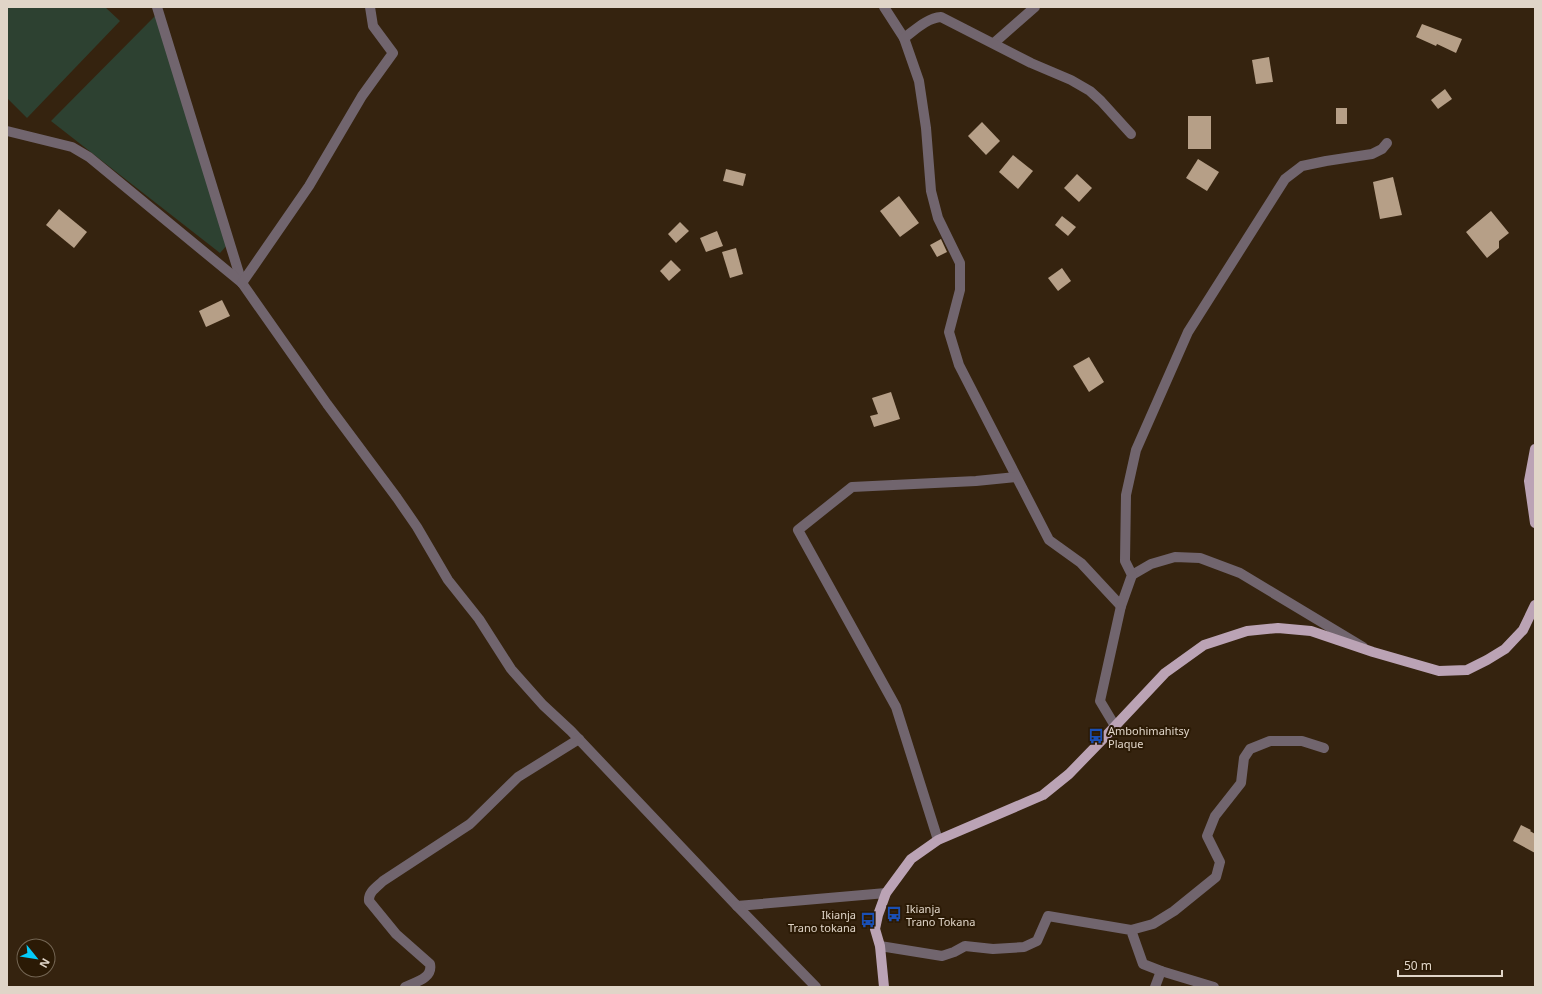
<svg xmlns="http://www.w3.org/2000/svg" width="1542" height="994" font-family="'Noto Sans',sans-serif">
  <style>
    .green { fill: #2d4131 }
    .building { fill: #b69f87 }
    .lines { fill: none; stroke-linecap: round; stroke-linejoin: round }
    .minor { stroke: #71656e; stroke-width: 10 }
    .major { stroke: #bba3b5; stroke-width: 10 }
    .labels { text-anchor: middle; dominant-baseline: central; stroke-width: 4; stroke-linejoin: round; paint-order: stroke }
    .poi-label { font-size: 11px; fill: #e0d5c8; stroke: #2b1a05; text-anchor: start }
  </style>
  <rect width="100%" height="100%" fill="#35230f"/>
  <g class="green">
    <path d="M7 7H105L120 21 27 118 7 98Z"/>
    <path d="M156 15 228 244 220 253 51 121Z"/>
  </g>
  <g class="building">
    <path d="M1422 24 1462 39 1456 53 1437 44 1436 46 1416 37Z"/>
    <path d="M1269 57 1273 82 1256 84 1252 60Z"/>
    <path d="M1445 89 1452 99 1438 109 1431 100Z"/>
    <rect x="1336" y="108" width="11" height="16"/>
    <rect x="1188" y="116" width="23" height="33"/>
    <path d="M982 122 1000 141 986 155 968 136Z"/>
    <path d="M1013 155 1033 171 1018 189 999 172Z"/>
    <path d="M1198 159 1219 172 1207 191 1186 178Z"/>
    <path d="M726 169 746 174 743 186 723 181Z"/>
    <path d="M1077 174 1092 188 1079 202 1064 188Z"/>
    <path d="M1393 177 1402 215 1380 219 1373 182Z"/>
    <path d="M899 196 919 223 900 237 880 211Z"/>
    <path d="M59 209 87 232 74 248 46 225Z"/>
    <path d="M1491 211 1509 233 1499 241V248L1487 258 1466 232Z"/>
    <path d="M1062 216 1076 227 1068 236 1055 225Z"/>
    <path d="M680 222 689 231 676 243 668 234Z"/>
    <path d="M717 231 723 246 706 252 700 238Z"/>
    <path d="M941 239 947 252 937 257 930 245Z"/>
    <path d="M736 248 743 274 730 278 722 252Z"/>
    <path d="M671 260 681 270 669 281 660 271Z"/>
    <path d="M1062 268 1071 281 1058 291 1048 278Z"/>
    <path d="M222 300 230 316 206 327 199 311Z"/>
    <path d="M1089 357 1104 382 1089 392 1073 366Z"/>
    <path d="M891 392 900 419 874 427 870 416 878 414 872 398Z"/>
    <path d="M1521 825 1531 830 1530 831 1535 834V853L1513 841Z"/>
  </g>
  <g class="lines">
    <g class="minor">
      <path d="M157 7 242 283"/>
      <path d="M884 7 904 38"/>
      <path d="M994 43 1035 7"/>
      <path d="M7 131 72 147 89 157 242 283 327 404 397 498 417 527 448 580 479 619 511 669 543 705 571 731 737 906 886 893"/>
      <path d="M242 283 309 186 362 96 393 53 373 26 370 7"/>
      <path d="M1132 575 1151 564 1175 557 1200 558 1240 573 1363 647"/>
      <path d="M1121 606 1081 563 1049 540 959 365 949 332 960 290V263L938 218 931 191 926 128 919 81 904 38C915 30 927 18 941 17L1031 63 1071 80 1090 91 1101 101 1131 134"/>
      <path d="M1115 726 1100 701 1121 606 1132 575 1125 561 1126 495 1136 450 1188 332 1285 179 1302 166 1326 161 1372 154 1382 149 1387 143"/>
      <path d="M938 840 896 707 798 530 852 487 976 481 1016 477"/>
      <path d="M737 906 816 987"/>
      <path d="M1131 930 1153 924 1174 911 1216 877 1220 862 1207 836 1215 816 1241 783 1244 758 1250 749 1270 741H1302L1324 748"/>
      <path d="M880 946 942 956 954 952 965 946 993 949 1024 947 1037 941 1048 916 1131 930 1143 964 1161 971 1214 987"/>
      <path d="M405 987C416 982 433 978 430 964L396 934 369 901C368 892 377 887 383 881L470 824 518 777 579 739"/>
      <path d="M1155 987 1161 971"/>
    </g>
    <g class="major">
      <path d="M1535 449 1529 481 1535 523"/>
      <path d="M884 987 880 946 875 929 878 915 886 893 911 859 938 840 1043 795 1069 774 1102 740 1165 673 1204 645 1247 631 1278 628 1311 631 1373 652 1439 671 1467 670 1487 660 1505 649 1523 630 1535 605"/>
    </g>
  </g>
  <defs>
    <symbol id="bus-bare" viewBox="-9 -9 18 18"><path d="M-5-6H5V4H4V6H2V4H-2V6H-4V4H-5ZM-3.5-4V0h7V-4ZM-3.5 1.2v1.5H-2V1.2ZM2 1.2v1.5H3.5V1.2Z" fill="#1a4fb4" stroke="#2b1a05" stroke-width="2.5" paint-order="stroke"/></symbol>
  </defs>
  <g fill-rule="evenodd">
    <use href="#bus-bare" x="1085" y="725" width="22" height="22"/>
    <use href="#bus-bare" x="883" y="903" width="22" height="22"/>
    <use href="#bus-bare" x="857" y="909" width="22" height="22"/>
  </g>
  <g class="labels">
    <g class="poi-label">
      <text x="1108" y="730">Ambohimahitsy<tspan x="1108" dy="13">Plaque</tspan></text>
      <text x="906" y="908">Ikianja<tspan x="906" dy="13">Trano Tokana</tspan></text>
      <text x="856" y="914" text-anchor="end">Ikianja<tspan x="856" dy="13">Trano tokana</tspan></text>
    </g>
  </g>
  <rect width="1542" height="994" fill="none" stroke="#e0d5c8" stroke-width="16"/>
  <g transform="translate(36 958) rotate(120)"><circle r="19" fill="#2b1a05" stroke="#736553"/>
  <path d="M0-3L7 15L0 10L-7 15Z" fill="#04cbf9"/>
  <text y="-6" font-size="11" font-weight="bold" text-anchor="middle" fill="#e0d5c8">N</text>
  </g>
  <path d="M1398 970v6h104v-6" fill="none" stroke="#e0d5c8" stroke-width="2"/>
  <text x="1404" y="970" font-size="12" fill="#e0d5c8" stroke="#2b1a05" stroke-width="3" paint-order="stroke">50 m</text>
</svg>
